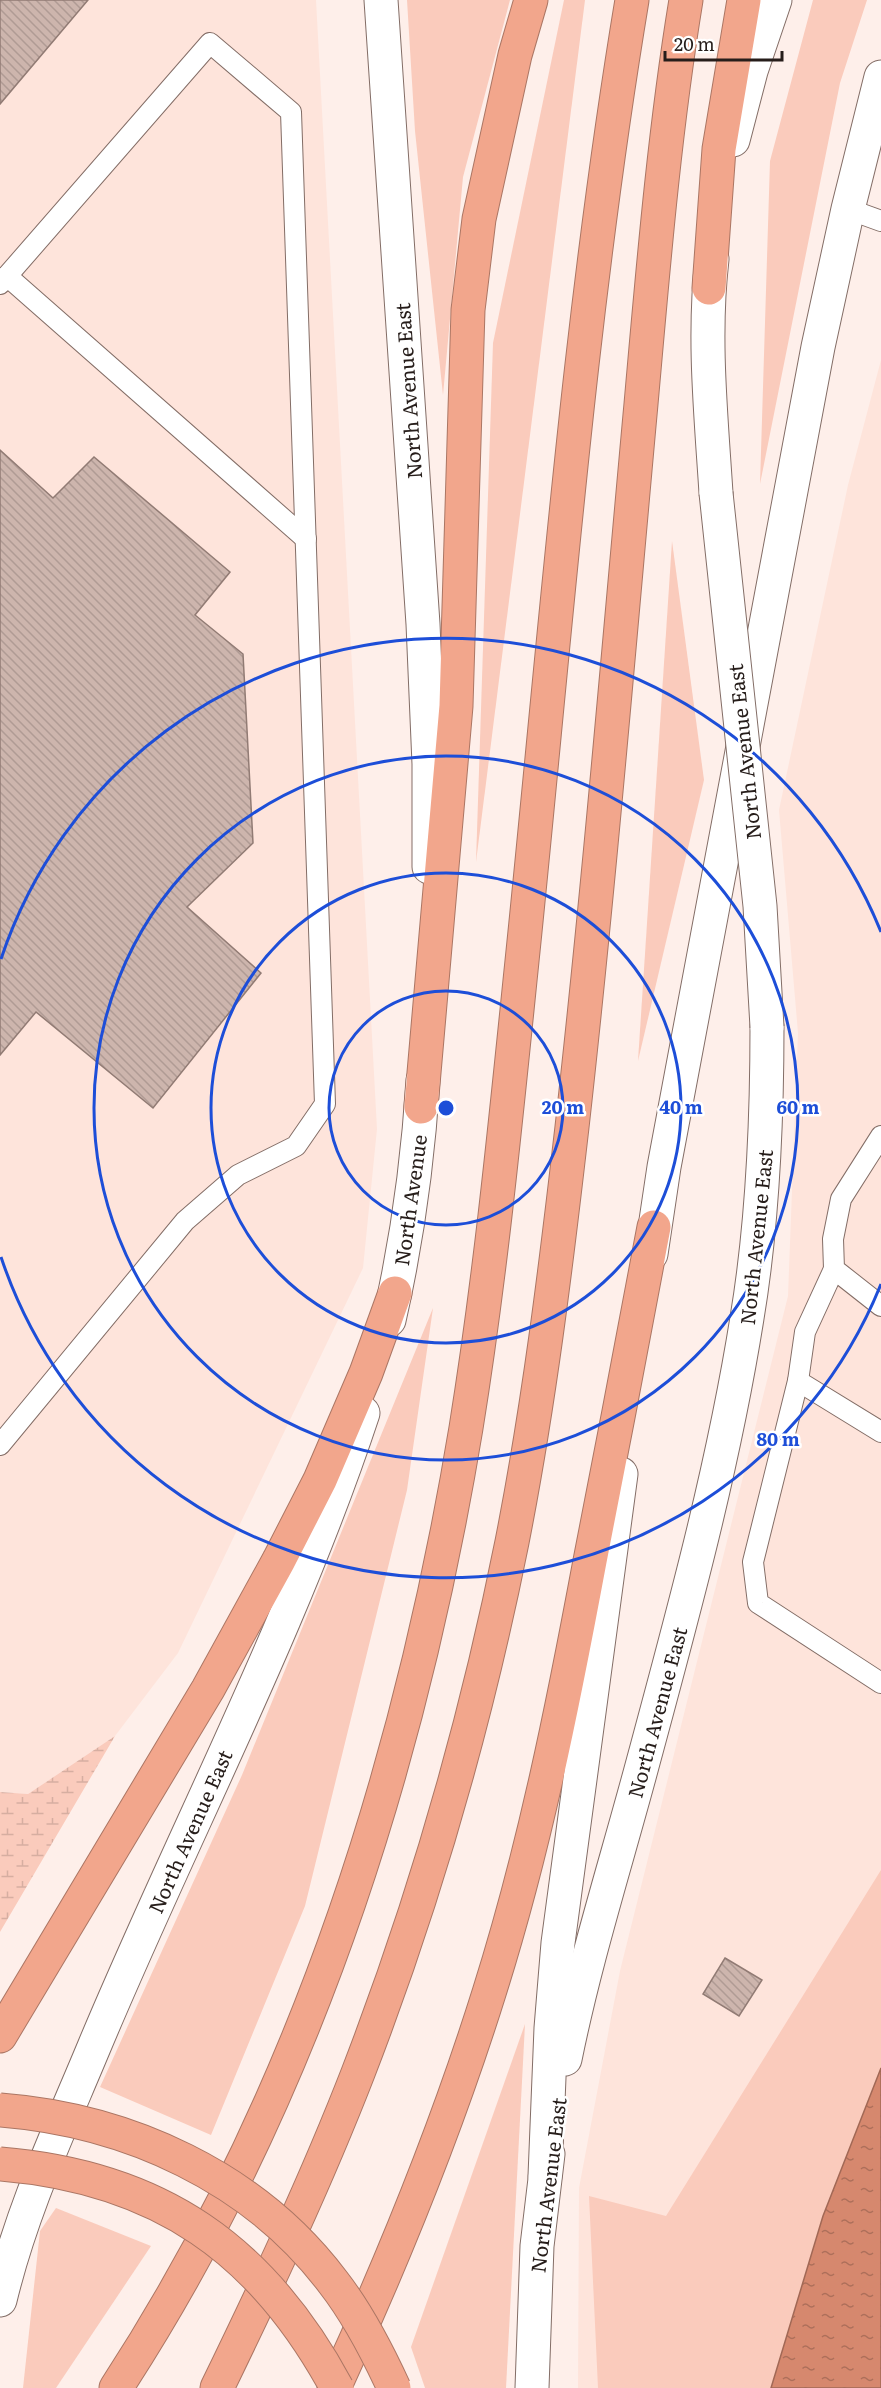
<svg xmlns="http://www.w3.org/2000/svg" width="881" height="2388" font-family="Literata,serif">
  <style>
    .built { fill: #fee4db }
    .grass { fill: #facbbc }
    .wetland { fill: url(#wetland-marsh) }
    .water { fill: url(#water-ripples); stroke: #a16855; stroke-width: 1.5 }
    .building { fill: url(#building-back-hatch); stroke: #917b74; stroke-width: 1.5 }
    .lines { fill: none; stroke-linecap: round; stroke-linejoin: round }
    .lane-casing { stroke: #836d66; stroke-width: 22 }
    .secondary-casing { stroke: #836d66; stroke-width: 35 }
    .highway-casing { stroke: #ab7664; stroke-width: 35 }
    .lane { stroke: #fff; stroke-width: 20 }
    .secondary { stroke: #fff; stroke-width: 33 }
    .highway { stroke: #f2a68c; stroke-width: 33 }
    .secondary-bridge-casing { stroke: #836d66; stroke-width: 35; stroke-linecap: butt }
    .highway-bridge-casing { stroke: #ab7664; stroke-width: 35; stroke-linecap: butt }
    .secondary-bridge { stroke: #fff; stroke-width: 33 }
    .highway-bridge { stroke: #f2a68c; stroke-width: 33 }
    .ring { fill: none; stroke: #1d4ed8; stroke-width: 3 }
    .labels { text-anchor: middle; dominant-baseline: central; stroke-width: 5; stroke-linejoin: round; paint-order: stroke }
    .street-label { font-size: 20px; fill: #261d1a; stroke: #fff }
    .centre { fill: #1d4ed8; stroke: #fff; stroke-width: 3 }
    .ring-label { font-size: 18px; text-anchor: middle; font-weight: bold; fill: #1d4ed8; stroke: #fff; stroke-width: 5; stroke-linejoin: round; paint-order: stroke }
  </style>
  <defs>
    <pattern id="wetland-marsh" width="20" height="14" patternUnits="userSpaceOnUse" patternTransform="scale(1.5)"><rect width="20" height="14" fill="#facbbc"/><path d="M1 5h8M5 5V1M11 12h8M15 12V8" fill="none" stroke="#d6aea1"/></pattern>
    <pattern id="water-ripples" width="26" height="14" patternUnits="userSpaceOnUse" patternTransform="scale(1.5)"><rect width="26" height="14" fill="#d6886e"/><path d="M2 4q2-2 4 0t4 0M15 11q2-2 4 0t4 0" fill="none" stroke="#ad6f5a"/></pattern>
    <pattern id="building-back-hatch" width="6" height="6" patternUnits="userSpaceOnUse" patternTransform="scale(1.5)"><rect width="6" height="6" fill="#cdb5ad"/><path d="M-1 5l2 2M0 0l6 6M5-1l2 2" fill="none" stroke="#b09b94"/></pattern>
  </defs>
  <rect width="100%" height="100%" fill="#feefea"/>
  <g class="built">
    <path d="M0 0H316L377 1129 363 1268 178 1653 115 1736 28 1794 0 1792Z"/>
    <path d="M881 360V2388H578L579 2188 620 1971 788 1296 798 1033 779 810 848 485Z"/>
  </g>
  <g class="grass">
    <path d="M407 0H510L463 177 443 395 415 131Z"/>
    <path d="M564 0H585L476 862 493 343Z"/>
    <path d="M813 0H867L840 83 760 484 770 161Z"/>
    <path d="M672 541 704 780 638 1061Z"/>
    <path d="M433 1308 407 1490 305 1906 211 2135 100 2087 242 1775Z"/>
    <path d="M881 1870V2068L823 2216 771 2388H598L589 2196 666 2216Z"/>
    <path d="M525 2024 506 2388H425L411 2347Z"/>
    <path d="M56 2208 151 2246 56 2388H23L40 2231Z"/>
  </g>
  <path class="wetland" d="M115 1736 0 1932V1792L28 1794Z"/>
  <path class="water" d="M881 2068V2388H771L823 2216Z"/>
  <g class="building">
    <path d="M0 0H88L0 104Z"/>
    <path d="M0 450 53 498 94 457 230 572 195 615 243 654 253 843 187 907 261 973 153 1108 36 1012 0 1055Z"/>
    <path d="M725 1958 762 1980 739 2016 703 1994Z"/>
  </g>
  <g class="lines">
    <defs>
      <g id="lane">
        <path d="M848 209 881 221"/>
        <path d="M7 276 306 539"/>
        <path d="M0 284 210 43 291 112 325 1104 296 1146 238 1175 185 1221 0 1445"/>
        <path d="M881 1136 841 1199 833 1239 834 1269 881 1306"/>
        <path d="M834 1269 805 1332 798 1381 753 1562 758 1603 881 1683"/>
        <path d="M798 1381 881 1432"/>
      </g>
      <g id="secondary">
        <path d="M381 0 423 624 429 764V867"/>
        <path d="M733 140 751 71 775 0"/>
        <path d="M712 259C703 337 711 415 716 493"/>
        <path d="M651 1254 664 1167 818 347 848 209 881 77"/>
        <path d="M389 1320C407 1241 418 1161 423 1080"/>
        <path d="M565 2059C585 1960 616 1863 642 1766 682 1618 723 1469 747 1318 763 1222 767 1124 767 1027"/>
        <path d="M545 2176 551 2028 558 1943 621 1474"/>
        <path d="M0 2300C21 2212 59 2131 94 2047 182 1836 291 1631 363 1413"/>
        <path d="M532 2388 537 2246 548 2154"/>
      </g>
      <g id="highway">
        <path d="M709 288 719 149 744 0"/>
        <path d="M421 1107 456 706 468 310 479 219 515 55 531 0"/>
        <path d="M0 2036 208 1689 279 1560 320 1480 366 1373 395 1293"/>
        <path d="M116 2388C304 2100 410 1766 466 1428 491 1273 506 1117 522 961 555 640 579 318 632 0"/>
        <path d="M217 2388C267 2285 316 2181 358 2073 424 1902 476 1722 512 1542 539 1405 556 1266 572 1127 599 887 619 645 641 404 653 269 664 134 686 0"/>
        <path d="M334 2388C393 2260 447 2127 489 1993 534 1851 563 1706 590 1561 612 1450 633 1338 654 1227"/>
      </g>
    </defs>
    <use href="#lane" class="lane-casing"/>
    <use href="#secondary" class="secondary-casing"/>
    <use href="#highway" class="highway-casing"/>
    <use href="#lane" class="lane"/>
    <use href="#secondary" class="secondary"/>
    <use href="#highway" class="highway"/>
    <defs>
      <path id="secondary-bridge" d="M716 493 760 906 767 1027"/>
      <g id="highway-bridge">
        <path d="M0 2110C128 2120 254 2177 333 2282 358 2314 377 2351 394 2388"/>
        <path d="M0 2164C159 2177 262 2249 337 2388"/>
      </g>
    </defs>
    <use href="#secondary-bridge" class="secondary-bridge-casing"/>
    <use href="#highway-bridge" class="highway-bridge-casing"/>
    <use href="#secondary-bridge" class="secondary-bridge"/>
    <use href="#highway-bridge" class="highway-bridge"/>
  </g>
  <g class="ring">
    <circle cx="446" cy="1108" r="117"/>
    <circle cx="446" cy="1108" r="235"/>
    <circle cx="446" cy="1108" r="352"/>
    <path d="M881 1284A469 469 0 0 1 1 1257M1 959A469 469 0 0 1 881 932"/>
  </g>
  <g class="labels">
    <g class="street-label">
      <text transform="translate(407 391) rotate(-94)">North Avenue East</text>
      <text transform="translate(743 752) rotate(-96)">North Avenue East</text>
      <text transform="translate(409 1200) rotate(-82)">North Avenue</text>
      <text transform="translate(755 1237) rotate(-84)">North Avenue East</text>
      <text transform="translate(656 1712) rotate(-75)">North Avenue East</text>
      <text transform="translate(189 1831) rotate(-66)">North Avenue East</text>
      <text transform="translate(547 2185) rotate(-83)">North Avenue East</text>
    </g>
  </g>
  <circle cx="446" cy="1108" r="9" class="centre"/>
  <g class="ring-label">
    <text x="563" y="1114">20 m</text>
    <text x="681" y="1114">40 m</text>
    <text x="798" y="1114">60 m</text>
    <text x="778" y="1446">80 m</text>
  </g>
  <path d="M665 51v9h117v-9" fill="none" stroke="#261d1a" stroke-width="3"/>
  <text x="674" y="51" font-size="18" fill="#261d1a" stroke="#ffffff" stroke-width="4.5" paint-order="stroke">20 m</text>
</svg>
